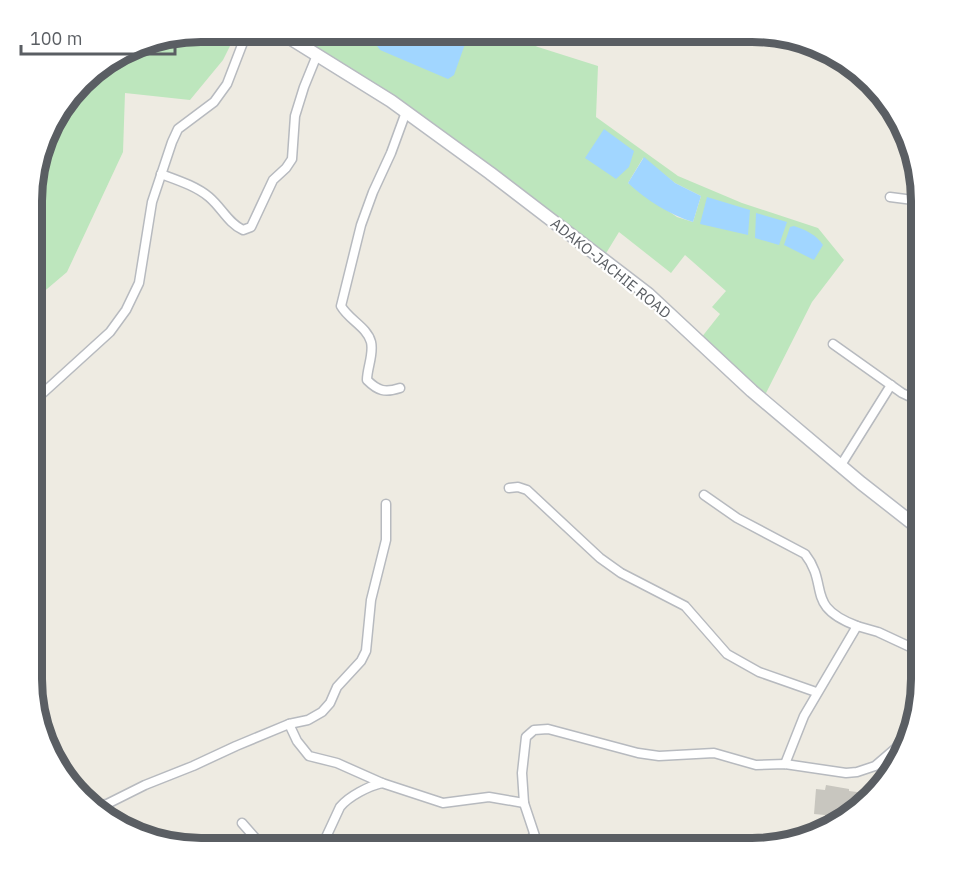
<svg xmlns="http://www.w3.org/2000/svg" width="953" height="880" font-family="'IBM Plex Sans',sans-serif">
  <style>
    .green { fill: #bde6bd; fill-rule: evenodd }
    .water { fill: #a1d6ff }
    .building { fill: #c8c6bf }
    .lines { fill: none; stroke-linecap: round; stroke-linejoin: round }
    .street-casing { stroke: #b7babf; stroke-width: 11 }
    .secondary-casing { stroke: #b8bbc1; stroke-width: 15 }
    .street { stroke: #fff; stroke-width: 8 }
    .secondary { stroke: #fff; stroke-width: 12 }
    .labels { text-anchor: middle; dominant-baseline: central; stroke-width: 4.5; stroke-linejoin: round; paint-order: stroke }
    .street-label { font-size: 15px; fill: #5a5e63; stroke: #fff }
    .rim { fill: none; stroke: #5a5e63; stroke-width: 8 }
  </style>
  <rect width="100%" height="100%" fill="#eeebe2"/>
  <g class="green">
    <path d="M201 32H237L223 60 190 100 125 93 123 152 67 272 34 300 35 168 54 116 90 73 146 41Z"/>
    <path d="M290 32H378L375 39H465L452 32H501L538 47 598 66 596 117 678 176 742 203 818 228 844 260 812 302 764 397 701 338 720 314 712 307 726 291 685 255 671 273 619 232 605 255ZM643 158 675 183 701 196 693 222 677 217 628 183Z"/>
  </g>
  <g class="water">
    <path d="M378 32H452L465 39V44L454 75 448 79 380 50 375 43Z"/>
    <path d="M604 129 634 151 629 167 616 179 585 158Z"/>
    <path d="M644 157 675 183 701 196 693 222C670 215 646 200 628 183Z"/>
    <path d="M707 197 750 210 748 235 700 224Z"/>
    <path d="M756 213 787 222 779 245 755 238Z"/>
    <path d="M794 226C805 230 816 234 823 245L814 260 784 245 790 227Z"/>
  </g>
  <path class="building" d="M826 785 849 789V791L873 794 863 807 823 832 825 815 814 814 816 789 825 790Z"/>
  <g class="lines">
    <defs>
      <g id="street">
        <path d="M161 174C177 180 196 186 209 197 222 208 228 223 243 230L251 227 273 180 286 168 292 159 295 116 304 87 317 55"/>
        <path d="M890 197 921 201"/>
        <path d="M833 344 902 393 921 402"/>
        <path d="M400 388C385 393 378 391 367 380 367 368 374 354 371 342 367 327 349 320 341 306L361 225 373 192 391 153 406 112"/>
        <path d="M33 402 110 332 126 310 139 283 152 202 172 142 178 129 214 102 227 84 247 32"/>
        <path d="M841 465 891 385"/>
        <path d="M509 488 518 487 527 490 600 558 621 573 685 606 727 654 759 672 816 692"/>
        <path d="M704 495 737 518 805 554C830 586 804 606 857 626"/>
        <path d="M289 724 297 741 309 756 337 763 382 783"/>
        <path d="M785 764 804 716 857 626 878 632 921 652"/>
        <path d="M65 778 76 782 100 805 107 804 145 785 193 766 236 746 289 724 308 720 322 712 330 703 337 687 361 661 366 651 371 600 386 540V504"/>
        <path d="M100 805 108 817"/>
        <path d="M242 823 264 848"/>
        <path d="M321 848 340 807C349 796 369 786 382 783L443 803 489 797 524 803"/>
        <path d="M522 848 534 835"/>
        <path d="M539 848 524 803 522 773 526 737 534 730 548 729 638 753 659 756 714 753 756 765 785 764 846 773 857 772 875 766 896 748 912 722"/>
      </g>
      <path id="secondary" d="M280 32 391 101 490 173 618 271 648 294 752 391 861 483 921 530"/>
    </defs>
    <use href="#street" class="street-casing"/>
    <use href="#secondary" class="secondary-casing"/>
    <use href="#street" class="street"/>
    <use href="#secondary" class="secondary"/>
  </g>
  <g class="labels">
    <g class="street-label">
      <text transform="translate(611 268) rotate(39)">ADAKO-JACHIE ROAD</text>
    </g>
  </g>
  <path d="M0 0H953V880H0ZM201 42H752A159 159 0 0 1 911 201V679A159 159 0 0 1 752 838H201A159 159 0 0 1 42 679V201A159 159 0 0 1 201 42Z" fill="#fff" fill-rule="evenodd"/>
  <path class="rim" d="M201 42H752A159 159 0 0 1 911 201V679A159 159 0 0 1 752 838H201A159 159 0 0 1 42 679V201A159 159 0 0 1 201 42Z"/>
  <path d="M21 45v9h154v-9" fill="none" stroke="#5a5e63" stroke-width="3"/>
  <text x="30" y="45" font-size="18" fill="#5a5e63" stroke="#ffffff" stroke-width="4.5" paint-order="stroke">100 m</text>
</svg>
